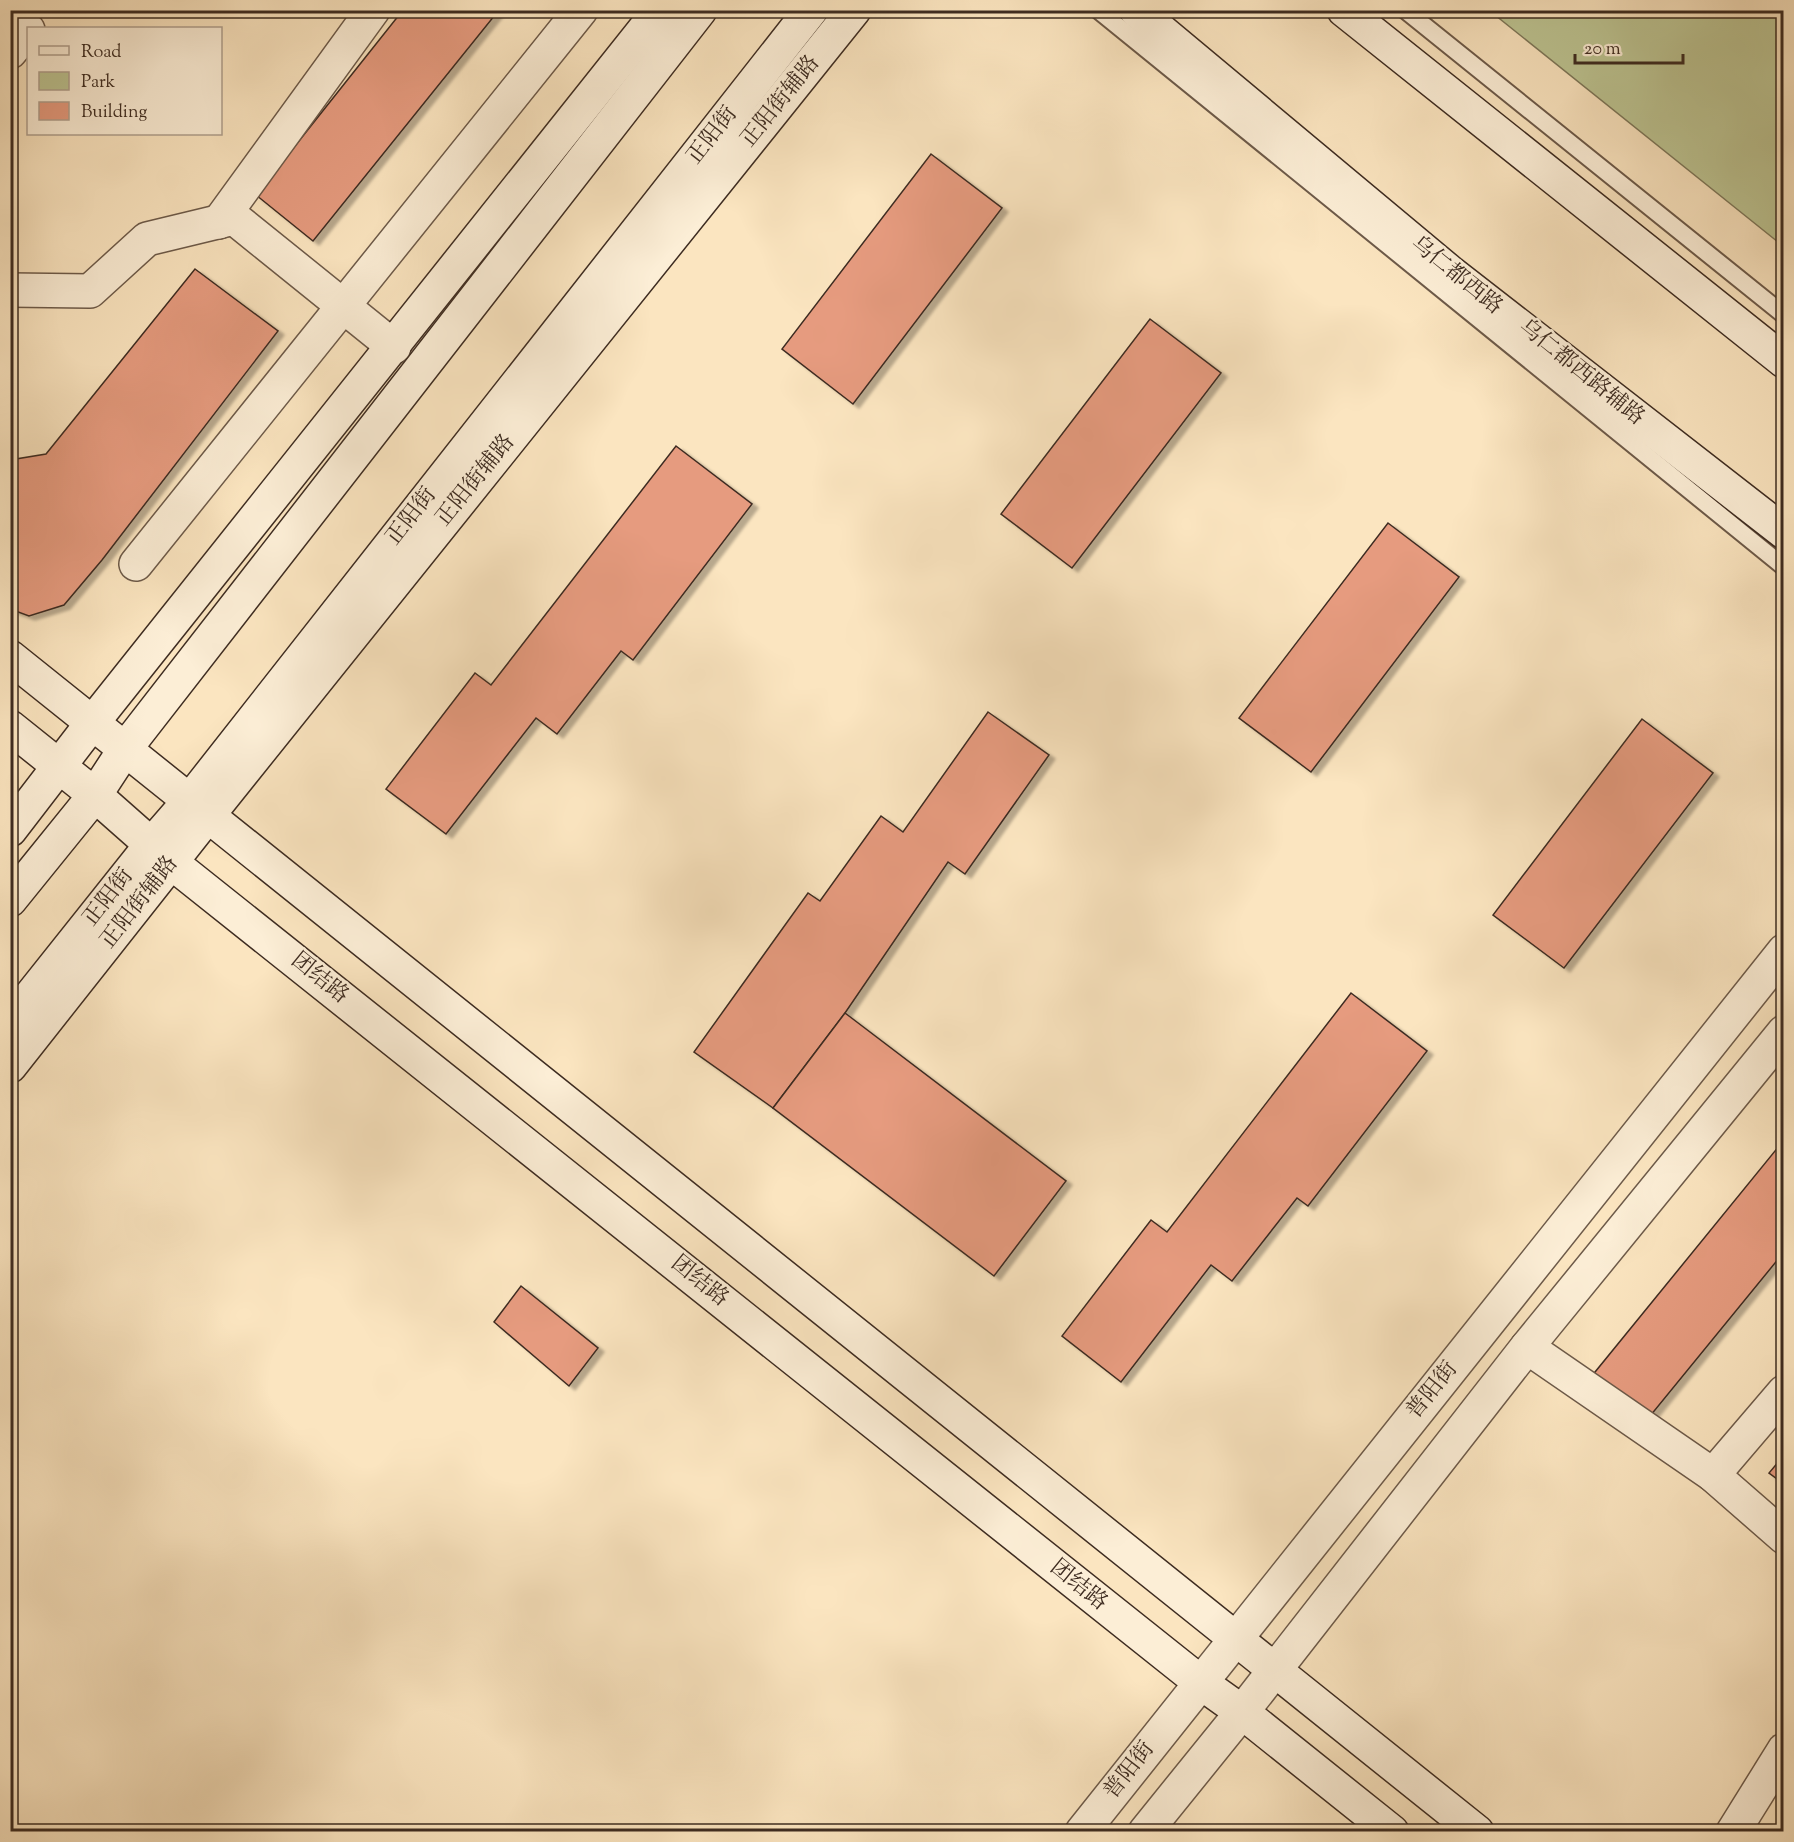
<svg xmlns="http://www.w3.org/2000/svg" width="1794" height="1842" font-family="'Sorts Mill Goudy','Noto Serif SC',serif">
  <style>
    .green { fill: #bdc593; stroke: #7e785a; stroke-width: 1.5 }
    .building { fill: #e69b7f; stroke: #3e2c21; stroke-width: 1.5; filter: url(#shadow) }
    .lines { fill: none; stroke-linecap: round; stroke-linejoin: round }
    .lane-casing { stroke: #6d5a49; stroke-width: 20 }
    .street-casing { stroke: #6d5a49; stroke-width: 36 }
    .secondary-casing { stroke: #3e2c21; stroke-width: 36 }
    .lane { stroke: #fceed6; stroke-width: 16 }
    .street { stroke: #fceed6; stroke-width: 33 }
    .secondary { stroke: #fceed6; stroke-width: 33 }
    .labels { text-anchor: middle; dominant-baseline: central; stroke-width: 5; stroke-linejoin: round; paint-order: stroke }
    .street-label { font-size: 22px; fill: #3e2c21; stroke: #fceed6 }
  </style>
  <defs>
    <filter id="shadow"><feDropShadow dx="6" dy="4" stdDeviation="1.5" flood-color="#0004"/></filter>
  </defs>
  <rect width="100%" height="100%" fill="#fbe5c0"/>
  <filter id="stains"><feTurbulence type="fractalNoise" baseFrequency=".00333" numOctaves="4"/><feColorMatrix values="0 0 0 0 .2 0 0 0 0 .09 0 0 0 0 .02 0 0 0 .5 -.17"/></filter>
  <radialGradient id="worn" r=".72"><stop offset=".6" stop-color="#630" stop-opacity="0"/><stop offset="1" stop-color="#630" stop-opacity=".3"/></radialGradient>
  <path class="green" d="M1490 11H1783V246Z"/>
  <g class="building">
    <path d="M403 10H499L313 241 256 195Z"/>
    <path d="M931 154 1002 208 853 404 782 349Z"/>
    <path d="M195 269 278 331 102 560 64 605 29 616 10 609V460L46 454Z"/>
    <path d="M1150 319 1221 373 1072 568 1001 514Z"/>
    <path d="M676 446 752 504 633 660 621 651 557 734 536 718 446 834 386 789 475 673 491 685Z"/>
    <path d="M1388 523 1459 577 1311 772 1239 718Z"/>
    <path d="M988 712 1049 755 965 874 948 862 845 1013 773 1108 694 1052 808 893 820 901 881 816 903 832Z"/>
    <path d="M1642 719 1713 773 1564 968 1493 915Z"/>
    <path d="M1351 993 1427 1051 1308 1206 1297 1198 1232 1281 1211 1265 1121 1382 1062 1336 1151 1220 1167 1232Z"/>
    <path d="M845 1013 1066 1181 994 1276 773 1108Z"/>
    <path d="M1784 1140V1252L1646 1421 1591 1377Z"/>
    <path d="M521 1286 598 1348 569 1386 494 1322Z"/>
    <path d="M1784 1455V1484L1769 1473Z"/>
    <path d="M395 1829 433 1832H393Z"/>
  </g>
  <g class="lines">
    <defs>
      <g id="lane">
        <path d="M1098 10 1784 567"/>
        <path d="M1405 10 1784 315"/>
      </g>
      <g id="street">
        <path d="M10 52 28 30"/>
        <path d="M219 222 373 10"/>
        <path d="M10 290 90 291 147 239 234 218 394 347"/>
        <path d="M136 564 581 10"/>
        <path d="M1527 1347 1713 1475 1784 1537"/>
        <path d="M1713 1475 1784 1392"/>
        <path d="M1082 1832 1784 951"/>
        <path d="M1145 1832 1242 1712 1527 1347 1784 1032"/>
        <path d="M1733 1832 1784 1750"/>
      </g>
      <g id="secondary">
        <path d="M1136 10 1451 273 1784 532"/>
        <path d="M1344 10 1784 361"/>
        <path d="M10 657 1477 1832"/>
        <path d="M10 727 95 795 172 863 1200 1682 1242 1712 1392 1832"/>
        <path d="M10 830 93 722 660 10"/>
        <path d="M10 900 95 795 125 749 700 10"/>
        <path d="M10 1022 151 845 191 799 811 10"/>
        <path d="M10 1066 209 814 854 10"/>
      </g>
    </defs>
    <use href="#lane" class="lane-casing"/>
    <use href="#street" class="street-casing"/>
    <use href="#secondary" class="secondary-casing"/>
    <use href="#lane" class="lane"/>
    <use href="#street" class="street"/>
    <use href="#secondary" class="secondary"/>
  </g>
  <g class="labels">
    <g class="street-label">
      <text transform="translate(781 102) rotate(-51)">正阳街辅路</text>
      <text transform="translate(713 136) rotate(-52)">正阳街</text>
      <text transform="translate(1456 276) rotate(39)">乌仁都西路</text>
      <text transform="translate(1581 373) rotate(39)">乌仁都西路辅路</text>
      <text transform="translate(476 481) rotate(-51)">正阳街辅路</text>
      <text transform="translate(412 517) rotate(-52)">正阳街</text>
      <text transform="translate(109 898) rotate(-52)">正阳街</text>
      <text transform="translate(140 903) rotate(-52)">正阳街辅路</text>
      <text transform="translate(319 979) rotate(39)">团结路</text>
      <text transform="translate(699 1282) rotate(39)">团结路</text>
      <text transform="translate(1433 1391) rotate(-51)">普阳街</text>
      <text transform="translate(1078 1586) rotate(39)">团结路</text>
      <text transform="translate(1130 1771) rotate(-52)">普阳街</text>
    </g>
  </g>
  <rect width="1794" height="1842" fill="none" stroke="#fbe5c0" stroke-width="36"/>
  <rect x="12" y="12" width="1770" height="1818" fill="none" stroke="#3e2c21" stroke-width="3"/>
  <rect x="18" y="18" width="1758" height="1806" fill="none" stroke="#3e2c21" stroke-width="1.5"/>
  <rect x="27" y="27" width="195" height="108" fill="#fceed6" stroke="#b0a08e" stroke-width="1.5"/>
  <rect x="39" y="46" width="30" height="9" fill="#fceed6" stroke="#b0a08e" stroke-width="1.5"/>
  <text x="81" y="57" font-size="18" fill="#3e2c21">Road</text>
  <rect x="39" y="72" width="30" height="18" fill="#bdc593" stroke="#b0a08e" stroke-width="1.5"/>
  <text x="81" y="87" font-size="18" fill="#3e2c21">Park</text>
  <rect x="39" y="102" width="30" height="18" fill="#e69b7f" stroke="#b0a08e" stroke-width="1.5"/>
  <text x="81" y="117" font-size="18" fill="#3e2c21">Building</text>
  <path d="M1575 54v9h108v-9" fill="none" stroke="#3e2c21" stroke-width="3"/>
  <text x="1584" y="54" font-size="18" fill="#3e2c21" stroke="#fceed6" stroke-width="4.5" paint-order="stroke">20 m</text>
  <rect width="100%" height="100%" filter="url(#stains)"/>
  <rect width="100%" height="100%" fill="url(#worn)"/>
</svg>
